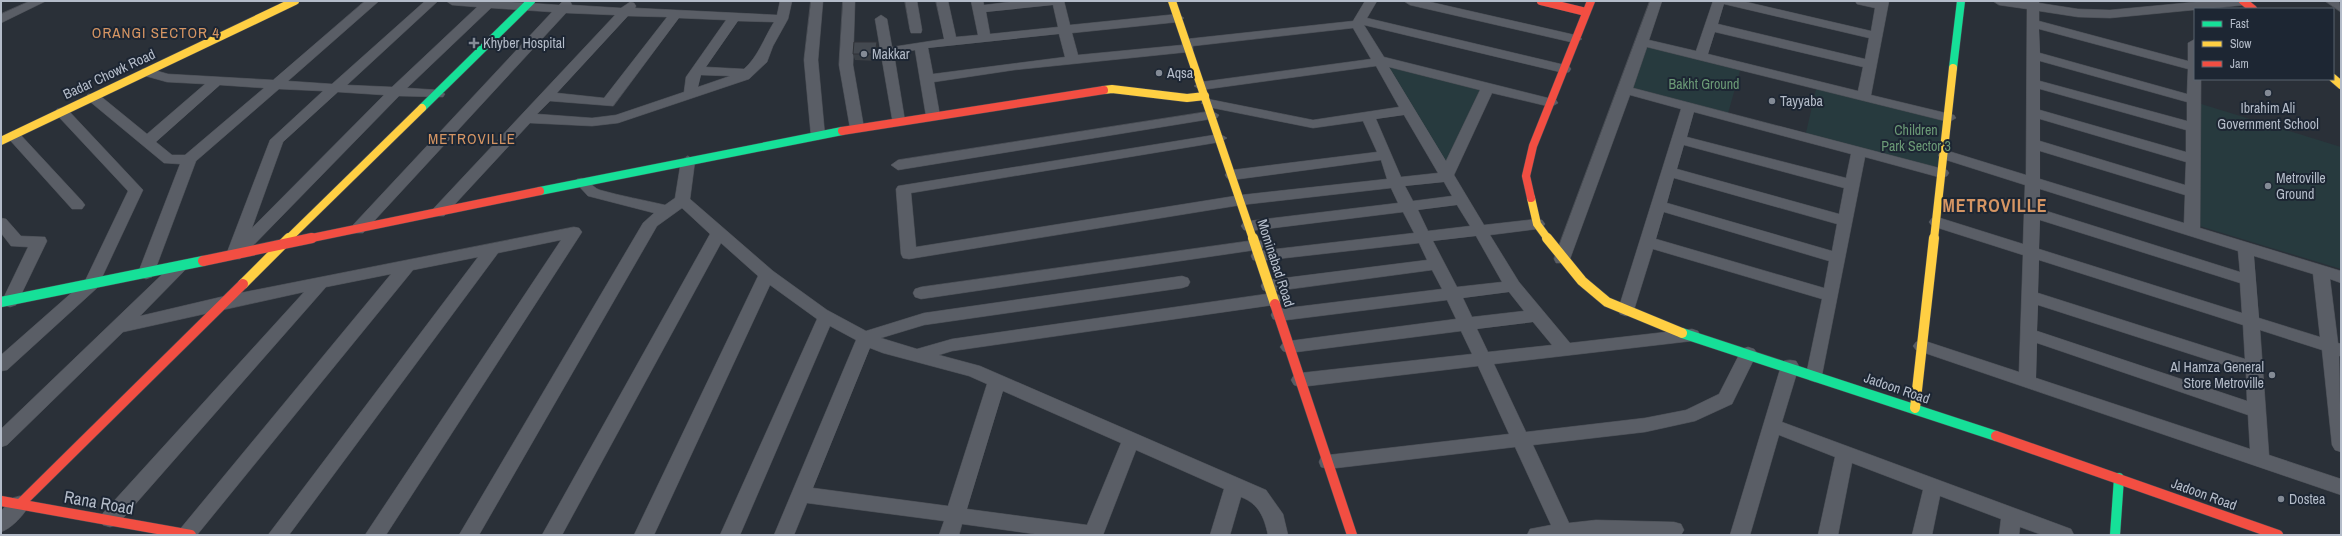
<svg xmlns="http://www.w3.org/2000/svg" width="2342" height="536" font-family="'Archivo Narrow',sans-serif">
  <style>
    .green { fill: #273a3e }
    .lines { fill: none; stroke-linecap: round; stroke-linejoin: round }
    .street-casing { stroke: #484c53; stroke-width: 1 }
    .fast-far1-casing { stroke: #484c53; stroke-width: 9 }
    .fast-casing { stroke: #484c53; stroke-width: 11 }
    .slow-far1-casing { stroke: #484c53; stroke-width: 9 }
    .slow-casing { stroke: #484c53; stroke-width: 11 }
    .jam-far1-casing { stroke: #484c53; stroke-width: 9 }
    .jam-casing { stroke: #484c53; stroke-width: 11 }
    .street { fill: #5a5e66; fill-rule: evenodd }
    .fast-far1 { stroke: #16e098; stroke-width: 8 }
    .fast { stroke: #16e098; stroke-width: 10 }
    .slow-far1 { stroke: #ffcf43; stroke-width: 8 }
    .slow { stroke: #ffcf43; stroke-width: 10 }
    .jam-far1 { stroke: #f24e42; stroke-width: 8 }
    .jam { stroke: #f24e42; stroke-width: 10 }
    .wall { fill: #3a3f45 }
    .shaded-wall { fill: #303338 }
    .building { fill: #444950; stroke: #303338 }
    .poi-dot { fill: #848b96; stroke: #1d2633; stroke-width: 1.5 }
    .labels { text-anchor: middle; dominant-baseline: central; stroke-width: 4; stroke-linejoin: round; paint-order: stroke }
    .poi-label { font-size: 14px; fill: #b4bcc9; stroke: #1d2633; text-anchor: start }
    .street-label { font-size: 14px; fill: #b4bcc9; stroke: #1d2633 }
    .park-label { font-size: 14px; fill: #6b9a76; stroke: #1d2633 }
    .neighbourhood-label { font-size: 15px; letter-spacing: 1px; fill: #d59563; stroke: #1d2633 }
    .near-street-label { font-size: 17px; fill: #b4bcc9; stroke: #1d2633 }
    .district-label { font-size: 18px; font-weight: bold; letter-spacing: 1px; fill: #d59563; stroke: #1d2633 }
  </style>
  <rect width="100%" height="100%" fill="#2a3038"/>
  <g class="green">
    <path d="M1642 42 1741 67 1727 117 1625 90Z"/>
    <path d="M1378 62 1488 88 1446 177Z"/>
    <path d="M1817 85 1949 118 1942 173 1805 137Z"/>
    <path d="M2198 103 2341 147V269L2193 224Z"/>
  </g>
  <g class="lines">
    <defs>
      <g id="street">
        <path d="M30 1H46L1 23V14Z"/>
        <path d="M365 1H379L288 81 332 84 425 1H438L347 85 392 87 477 7 452 5 446 1H498L559 5 563 1H570L572 5 621 8 630 2 634 3 636 6 635 8 777 15 780 1H792L788 19 773 46 767 62 749 79 618 123 592 126 530 123 444 216H434L431 212 434 208 615 15 566 13 363 233H353L350 229 353 225 552 12 491 8 407 88 438 90 445 94 443 97 399 96 240 259H228L226 255 270 140 323 91 279 89 196 161 154 273 152 277 146 279 140 277 138 273 180 164 164 163 88 100 86 97 88 94H98L147 134 205 84 167 82 142 75 140 72 142 69 147 68 168 74 273 80ZM628 16 667 17 604 98 557 93ZM679 18 726 20 686 77 684 92 616 115 592 118 537 114 550 101 613 106ZM738 21 774 22C764 38 758 57 744 69L706 67ZM701 75 730 76 698 87ZM220 85 264 88 185 155H172L156 142ZM338 92 384 95 252 228 283 142Z"/>
        <path d="M811 1H823L818 60 825 136 818 140 811 136 804 60Z"/>
        <path d="M843 1H855L853 65 864 128 857 132 850 128 839 65Z"/>
        <path d="M905 1H917L922 30 921 33H911L910 30Z"/>
        <path d="M936 1H948L956 37 978 35 971 1H983L984 5 1019 1H1064L1070 25 1178 14 1184 18 1178 22 1072 33 1078 55 1182 45V40L1187 39 1353 21 1365 1H1377L1367 18 1569 66 1571 69 1569 72 1564 73 1364 25 1384 57 1556 100 1558 103 1551 107 1492 93 1454 175 1484 225 1537 219 1542 220 1545 224 1542 228 1537 229 1490 235 1519 282 1570 343 1692 329 1698 331 1700 335 1698 339 1692 341 1494 364 1526 432 1645 418 1686 410 1719 394 1742 349 1748 347 1754 349 1757 353 1732 404 1695 421 1645 432 1533 445 1569 523 1596 520 1674 522 1681 524 1684 530 1681 535H1527L1530 529 1551 525 1515 447 1328 469 1321 467 1319 462 1321 457 1328 455 1509 434 1478 366 1300 387 1294 385 1291 380 1294 375 1300 373 1472 354 1461 331 1289 353 1283 351 1280 347 1283 343 1289 341 1456 319 1447 300 1279 321 1273 319 1271 315 1273 311 1279 309 1442 289 1432 270 1269 292 1263 290 1261 286 1263 282 1269 280 1427 260 1419 243 1259 261 1253 260 1251 256 1253 252 1259 251 1414 233 1403 212 1249 231 1244 230 1241 226 1244 222 1249 221 1398 203 1391 188 1241 205 909 259 903 258 901 254 896 189 898 186 1220 134 1227 138 1220 142 911 193 916 247 1241 195 1387 179 1381 160 1232 180 1227 178 1225 175 1227 172 1232 170 1377 152 1363 121 1313 128 1208 107 1201 103 1208 99 1313 120 1399 107 1376 66 1201 90 1194 86 1201 82 1371 59 1353 28 1193 46V51L1188 52 1014 70 934 82 940 116 933 120 926 116 915 50 894 54 905 121 903 124H893L875 19 881 15 887 19 892 47 944 39ZM1053 5 1058 27 990 34 986 12ZM1059 34 1065 57 933 74 928 48ZM1389 67 1480 90 1446 161ZM1404 115 1438 173 1401 177 1376 119ZM1444 182 1452 196 1413 201 1405 186ZM1457 205 1470 226 1428 231 1418 210ZM1476 236 1502 282 1457 287 1433 241ZM1509 292 1524 311 1472 317 1463 298ZM1533 322 1552 345 1488 352 1477 329Z"/>
        <path d="M1404 1H1426L1575 35 1582 39 1575 43 1410 5Z"/>
        <path d="M1650 1H1662L1649 40 1696 51 1713 1H1742L1871 31 1875 8 1857 4 1855 1H1889L1871 95 1954 115 1956 118 1949 122 1647 47 1633 88 1947 170 1949 173 1947 176 1942 178 1865 157 1821 380 1815 382 1809 380 1806 375 1822 299 1653 249 1634 310 1632 314 1626 316 1620 314 1618 310 1681 109 1630 95 1570 259 1568 263H1556L1554 259ZM1724 4 1869 38 1865 59 1718 24ZM1715 32 1863 67 1858 91 1708 54ZM1694 112 1851 154 1846 178 1687 137ZM1684 145 1844 188 1839 214 1677 169ZM1674 178 1837 224 1832 251 1667 203ZM1664 212 1829 261 1824 288 1656 239Z"/>
        <path d="M1993 1H2039V3L2078 9 2110 10 2206 1H2251L2245 5 2110 18 2078 17 2039 11V21L2188 61V43L2195 39V79H2201L2200 228 2341 271V283L2330 279 2338 343 2341 344V356H2339L2341 452 2335 450 2332 445 2322 350 2260 330 2269 455 2341 479V495L1916 350 1913 346 1916 342 1922 340 2019 372 2023 255 1932 226 1929 222 1932 218 1937 217 2023 244 2025 185 1940 158 1938 155 1945 150 2026 175 2027 9 1999 5ZM2039 29 2188 69 2187 94 2040 53ZM2040 61 2187 102V121L2040 81ZM2040 89 2186 130V152L2040 110ZM2040 119 2186 162 2185 185 2040 141ZM2040 151 2185 195 2184 223 2040 179ZM2040 189 2238 251 2240 272 2040 209ZM2040 220 2240 283 2242 313 2039 249ZM2254 256 2313 274 2320 337 2259 318ZM2039 260 2243 325 2245 359 2038 293ZM2038 305 2246 372 2247 401 2037 331ZM2037 343 2248 415 2250 449 2036 378Z"/>
        <path d="M2325 1H2339L2341 12Z"/>
        <path d="M62 108 67 109 143 190 97 288 7 370 1 371V355L85 281 128 191 57 115 55 112 57 109Z"/>
        <path d="M1212 111 1219 115 1217 118 898 170 891 165 898 160Z"/>
        <path d="M13 131 18 132 82 201 85 205 82 209H72L8 138 6 135Z"/>
        <path d="M688 156 695 161 690 199 773 271 827 310 866 331 924 313 1182 276 1188 278 1190 282 1188 286 1182 288 924 325 881 338 917 349 952 339 1273 293 1279 295 1281 299 1279 303 1273 305 952 351 939 355 980 366 1266 490 1283 514 1288 535H1268C1264 517 1259 504 1241 497L1230 535H1210L1224 489 1136 450 1103 535H1042L962 524 959 535H939L944 521 807 503 794 535H774L856 340 830 326 740 535H720L817 319 770 285 654 535H634L758 276 721 243 562 535H542L710 234 682 208 657 226 479 535H459L643 223 654 213 588 196 575 182 577 179C589 175 590 187 600 190 621 196 644 200 665 205L675 198 681 161ZM870 348 883 353 969 376 987 384 948 506 813 488ZM1003 391 1121 443 1087 525 967 509Z"/>
        <path d="M1 218 6 219 21 236 45 237 47 241 18 301 16 305 10 307 4 305 2 301 28 247 11 246 1 233Z"/>
        <path d="M574 227 579 228 582 232 386 535H365L561 240 498 253 289 535H268L478 257 413 270 197 535 176 534 391 274 326 287 117 525 110 527 103 525 100 519 103 513 304 292 123 332 7 445 1 447V429L175 262H187L189 266 140 316 225 296Z"/>
        <path d="M1256 240 1262 241 1264 245 1262 249 921 299 915 297 913 293 915 289 921 287Z"/>
        <path d="M1790 360 1796 361 1799 366 1782 422 2071 529 2074 535H2042L2020 527 2019 535H1999L2001 519 1940 496 1932 535H1912L1923 490 1852 463 1838 535H1818L1835 457 1779 435 1750 535H1730L1781 366 1784 361Z"/>
        <path d="M20 496 27 498 30 504C24 515 12 528 1 532V511L13 498Z"/>
      </g>
      <g id="fast-far1">
        <path d="M1953 68 1961 1"/>
        <path d="M422 108 531 1"/>
        <path d="M540 191 842 131"/>
      </g>
      <g id="fast">
        <path d="M1 302 203 261"/>
        <path d="M1682 333 1996 436"/>
        <path d="M2115 535 2119 478"/>
      </g>
      <g id="slow-far1">
        <path d="M1172 1 1253 239"/>
        <path d="M2333 78 2341 85"/>
        <path d="M1104 90 1112 89 1187 98 1205 96"/>
        <path d="M1 141 295 1"/>
        <path d="M1531 198 1537 224 1548 239"/>
        <path d="M288 239 422 108"/>
        <path d="M1934 239 1953 68"/>
      </g>
      <g id="slow">
        <path d="M1253 238 1275 304"/>
        <path d="M1547 238 1582 281 1607 302 1682 333"/>
        <path d="M243 284 289 238"/>
        <path d="M1915 408 1934 238"/>
      </g>
      <g id="jam-far1">
        <path d="M1541 1 1586 12"/>
        <path d="M2243 1 2253 9"/>
        <path d="M842 131 1104 90"/>
        <path d="M1531 198 1526 176 1533 146 1591 1"/>
        <path d="M307 239 540 191"/>
      </g>
      <g id="jam">
        <path d="M203 261 312 238"/>
        <path d="M1275 304 1352 535"/>
        <path d="M1996 436 2278 535"/>
        <path d="M1 501 191 535"/>
        <path d="M20 504 243 284"/>
      </g>
    </defs>
    <use href="#street" class="street-casing"/>
    <use href="#fast-far1" class="fast-far1-casing"/>
    <use href="#fast" class="fast-casing"/>
    <use href="#slow-far1" class="slow-far1-casing"/>
    <use href="#slow" class="slow-casing"/>
    <use href="#jam-far1" class="jam-far1-casing"/>
    <use href="#jam" class="jam-casing"/>
    <use href="#street" class="street"/>
    <use href="#fast-far1" class="fast-far1"/>
    <use href="#fast" class="fast"/>
    <use href="#slow-far1" class="slow-far1"/>
    <use href="#slow" class="slow"/>
    <use href="#jam-far1" class="jam-far1"/>
    <use href="#jam" class="jam"/>
  </g>
  <path class="wall" d="M878 48 876 61 855 60 853 54Z"/>
  <path class="shaded-wall" d="M877 42 878 48 876 61 875 54Z"/>
  <path class="building" d="M854 42H877L875 54H853Z"/>
  <g class="poi-dot">
    <path d="M472 37h4v4h4v4h-4v4h-4v-4h-4v-4h4z"/>
    <circle cx="864" cy="54" r="4"/>
    <circle cx="1159" cy="73" r="4"/>
    <circle cx="2268" cy="93" r="4"/>
    <circle cx="1772" cy="101" r="4"/>
    <circle cx="2268" cy="186" r="4"/>
    <circle cx="2272" cy="375" r="4"/>
    <circle cx="2281" cy="499" r="4"/>
  </g>
  <g class="labels">
    <g class="poi-label">
      <text x="483" y="43">Khyber Hospital</text>
      <text x="872" y="54">Makkar</text>
      <text x="1167" y="73">Aqsa</text>
      <text x="1780" y="101">Tayyaba</text>
      <text x="2268" y="108" text-anchor="middle">Ibrahim Ali<tspan x="2268" dy="16">Government School</tspan></text>
      <text x="2276" y="178">Metroville<tspan x="2276" dy="16">Ground</tspan></text>
      <text x="2264" y="367" text-anchor="end">Al Hamza General<tspan x="2264" dy="16">Store Metroville</tspan></text>
      <text x="2289" y="499">Dostea</text>
    </g>
    <g class="street-label">
      <text transform="translate(109 74) rotate(-25)">Badar Chowk Road</text>
      <text transform="translate(1276 263) rotate(72)">Mominabad Road</text>
      <text transform="translate(1897 388) rotate(19)">Jadoon Road</text>
      <text transform="translate(2204 494) rotate(20)">Jadoon Road</text>
    </g>
    <g class="park-label">
      <text x="1704" y="84">Bakht Ground</text>
      <text x="1916" y="130">Children<tspan x="1916" dy="16">Park Sector 3</tspan></text>
    </g>
    <g class="neighbourhood-label">
      <text x="156" y="32">ORANGI SECTOR 4</text>
      <text x="472" y="138">METROVILLE</text>
    </g>
    <g class="near-street-label">
      <text transform="translate(99 502) rotate(10)">Rana Road</text>
    </g>
    <g class="district-label">
      <text x="1995" y="205">METROVILLE</text>
    </g>
  </g>
  <rect width="2342" height="536" fill="none" stroke="#b4bcc9" stroke-width="4"/>
  <rect x="2194" y="8" width="140" height="72" fill="#1d2633" stroke="#59626f"/>
  <rect x="2202" y="21" width="20" height="6" fill="#16e098" stroke="#59626f"/>
  <text x="2230" y="28" font-size="12" fill="#b4bcc9">Fast</text>
  <rect x="2202" y="41" width="20" height="6" fill="#ffcf43" stroke="#59626f"/>
  <text x="2230" y="48" font-size="12" fill="#b4bcc9">Slow</text>
  <rect x="2202" y="61" width="20" height="6" fill="#f24e42" stroke="#59626f"/>
  <text x="2230" y="68" font-size="12" fill="#b4bcc9">Jam</text>
</svg>
